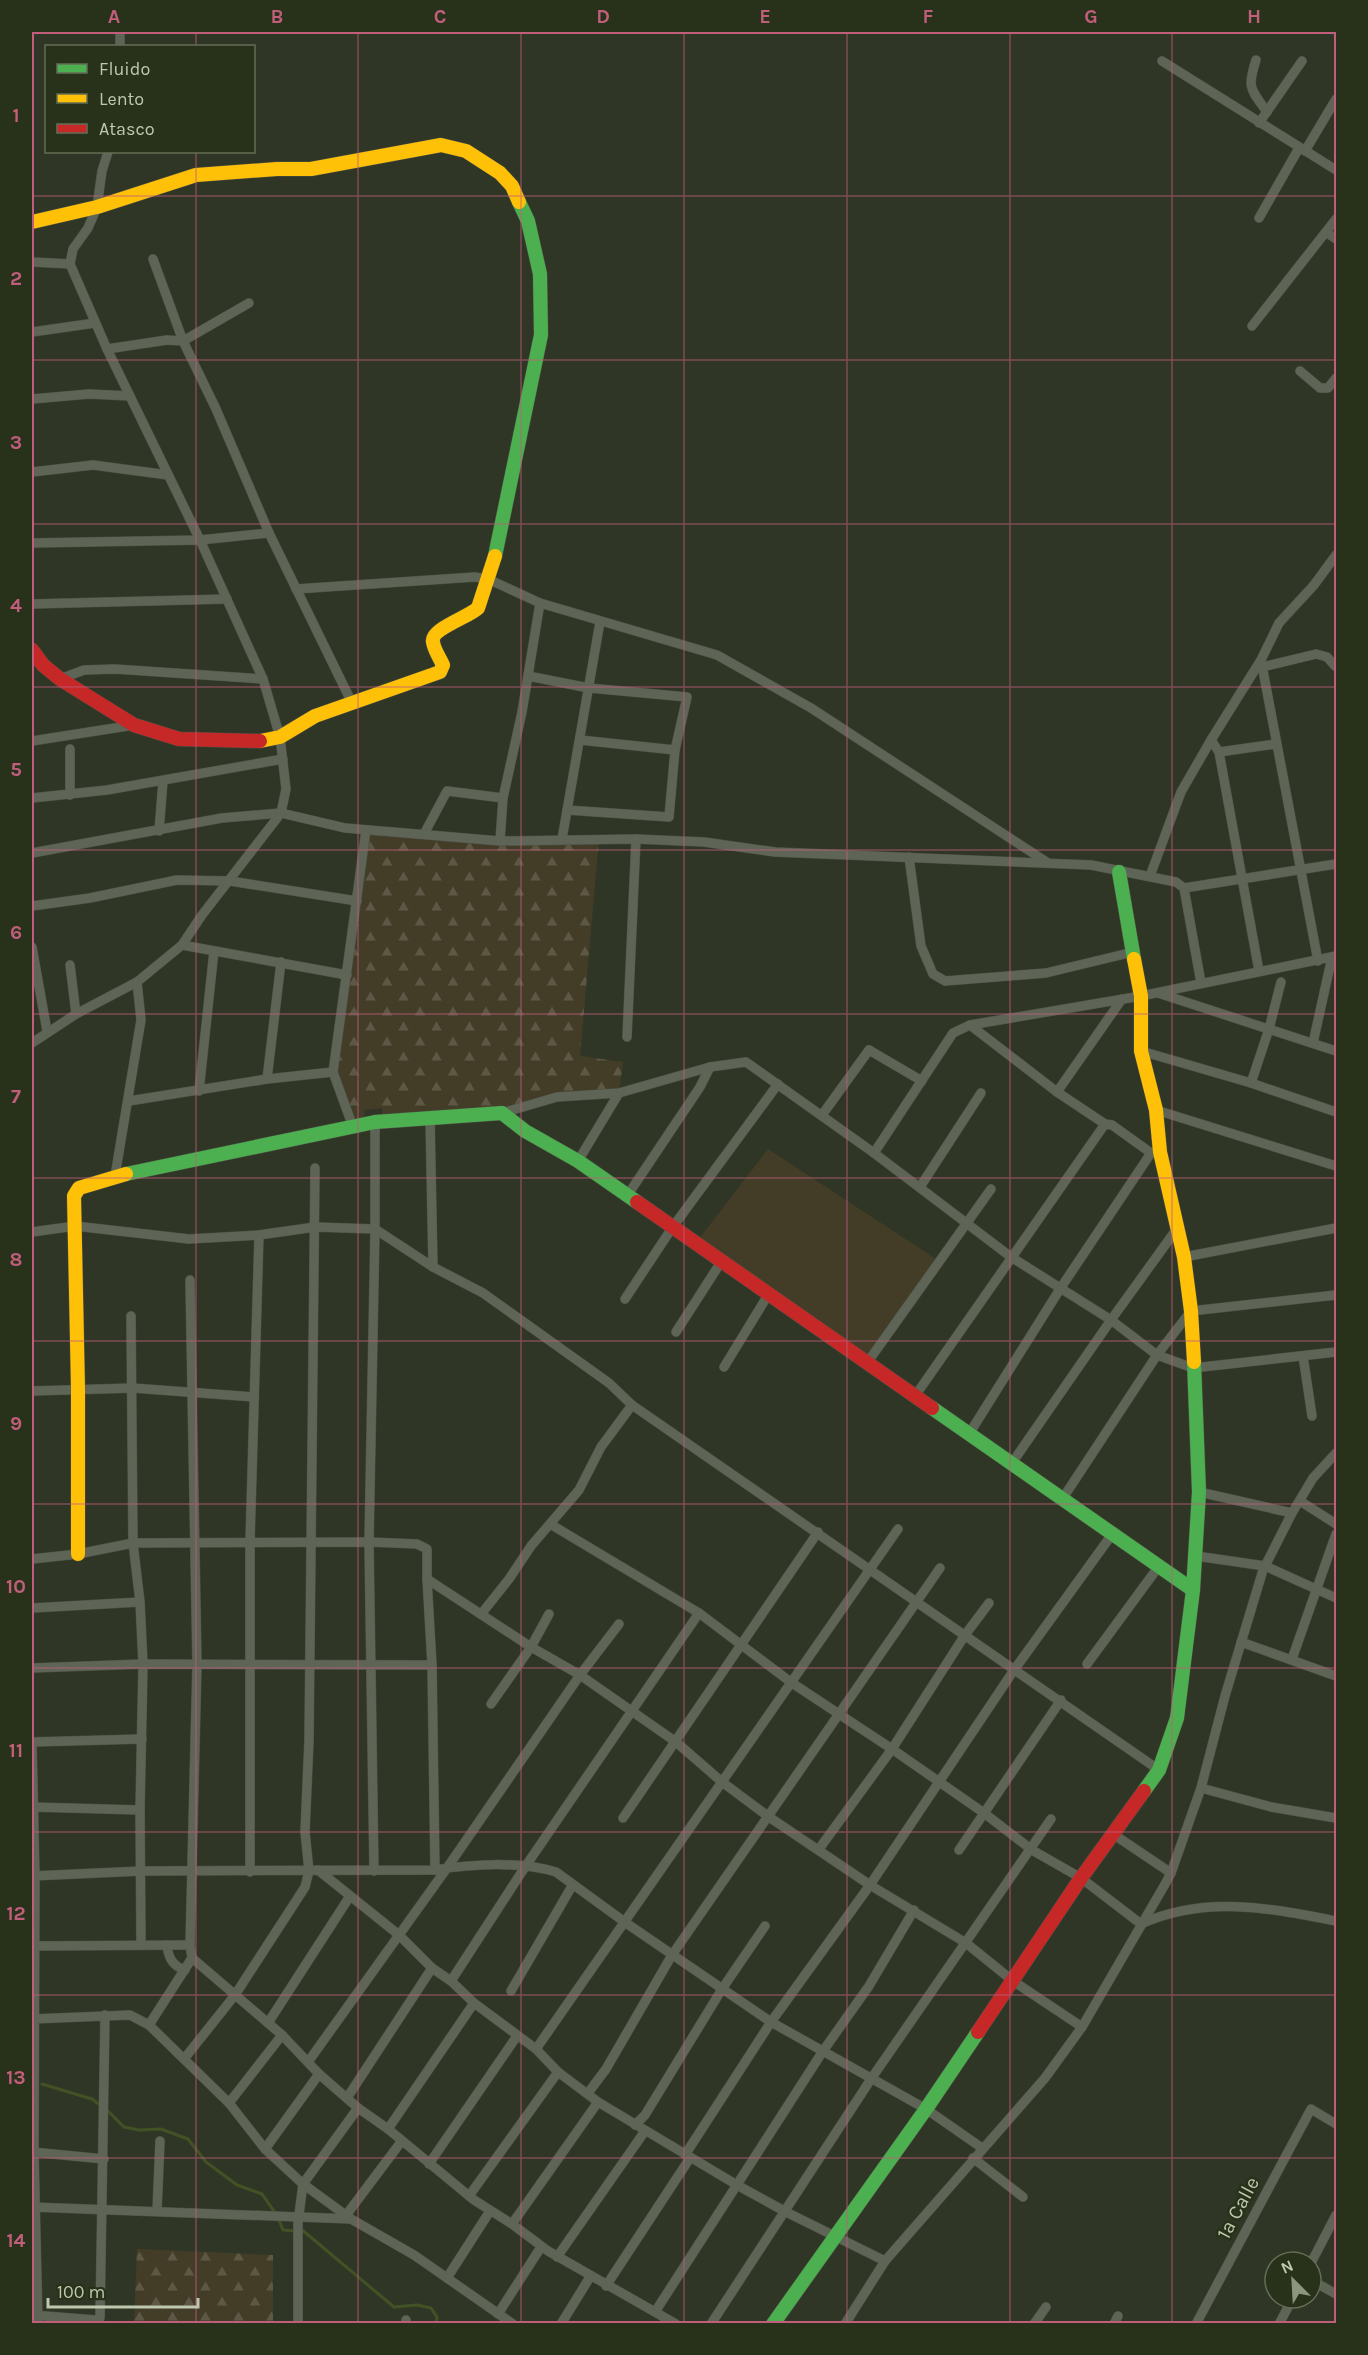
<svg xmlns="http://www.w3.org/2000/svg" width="1368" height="2355" font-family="Karla,sans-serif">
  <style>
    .forest { fill: url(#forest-firs) }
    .pitch { fill: #433d28 }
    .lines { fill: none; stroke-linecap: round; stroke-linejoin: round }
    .stream { stroke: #425225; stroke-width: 3 }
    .street-casing { stroke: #4c5044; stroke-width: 10 }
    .fast-casing { stroke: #4c5044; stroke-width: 15 }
    .slow-casing { stroke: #4c5044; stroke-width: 15 }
    .jam-casing { stroke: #4c5044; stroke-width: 15 }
    .street { stroke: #5e6456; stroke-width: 9 }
    .fast { stroke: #4caf50; stroke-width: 14 }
    .slow { stroke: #ffc107; stroke-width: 14 }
    .jam { stroke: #c62828; stroke-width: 14 }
    .grid { fill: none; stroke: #c05e7c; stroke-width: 1.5; stroke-opacity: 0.55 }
    .labels { text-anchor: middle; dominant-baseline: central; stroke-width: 5; stroke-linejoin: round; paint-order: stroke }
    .street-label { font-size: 20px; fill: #bec8ae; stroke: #283119 }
    .neatline { fill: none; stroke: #c05e7c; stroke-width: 2 }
    .grid-label { font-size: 20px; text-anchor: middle; font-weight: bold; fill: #c05e7c }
  </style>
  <defs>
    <pattern id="forest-firs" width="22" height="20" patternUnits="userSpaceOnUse" patternTransform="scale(1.5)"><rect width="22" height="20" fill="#433d28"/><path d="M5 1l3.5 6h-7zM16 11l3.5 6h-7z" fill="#5c5845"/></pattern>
  </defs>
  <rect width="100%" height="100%" fill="#303625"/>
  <g class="forest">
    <path d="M366 830 484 839 599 838 580 1056 623 1062 619 1093 591 1094 502 1113 383 1122 382 1108 364 1110 365 1124 353 1127 333 1072Z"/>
    <path d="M137 2249 273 2255V2323H134Z"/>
  </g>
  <path class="pitch" d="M768 1149 939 1261 867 1363 695 1244Z"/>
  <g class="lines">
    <g class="stream">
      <path d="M42 2084 92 2099 101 2106"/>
      <path d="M107 2110 124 2127 139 2130 161 2129 188 2139 206 2162 237 2185 262 2194 276 2214"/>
      <path d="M279 2220 283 2230 295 2231"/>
      <path d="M301 2229 394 2307 417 2305 431 2308 437 2317 436 2324"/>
    </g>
    <defs>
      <g id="street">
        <path d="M120 46V32"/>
        <path d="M1256 60C1247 88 1250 88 1267 112"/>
        <path d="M1162 61 1336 170"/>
        <path d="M1259 123 1302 61"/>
        <path d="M1305 151 1336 99"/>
        <path d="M1259 218 1299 148"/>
        <path d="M1326 232 1336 239"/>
        <path d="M153 259 183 341 216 409 269 533 353 705"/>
        <path d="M32 262 70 264"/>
        <path d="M1252 326 1336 219"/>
        <path d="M32 332 95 323"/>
        <path d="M107 349 167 340 183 341 249 303"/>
        <path d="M1300 371 1320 388H1328L1336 378"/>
        <path d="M32 399 89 394 130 396"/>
        <path d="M32 472 93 465 168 475"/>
        <path d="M32 543 200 540 269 533"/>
        <path d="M296 589 475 577 488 579 540 603 717 655 811 708 1048 863"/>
        <path d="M32 604 227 599"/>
        <path d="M1261 660 1318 961"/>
        <path d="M1262 667 1316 654 1327 657 1335 666"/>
        <path d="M528 676 589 688 687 697 675 750 580 740"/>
        <path d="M60 679 84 670 115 669 263 679"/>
        <path d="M1211 740 1219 752 1259 971"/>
        <path d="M32 741 134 725"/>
        <path d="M70 749V795"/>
        <path d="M1219 752 1276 744"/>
        <path d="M32 798 107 790 283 759"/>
        <path d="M567 810 669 817 675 750"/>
        <path d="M159 831 163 781"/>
        <path d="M424 834 447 791 503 798"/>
        <path d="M562 839 600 622"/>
        <path d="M500 841 503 798 522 712 540 603"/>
        <path d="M32 853 222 818 281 813 345 828 500 841 636 839 704 842 775 852 1091 865 1176 882 1184 888 1336 864"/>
        <path d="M909 857 921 946 933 974 945 981 1046 973 1133 952"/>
        <path d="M1150 876 1181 792 1211 740 1261 660 1279 623 1314 585 1336 555"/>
        <path d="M1184 888 1201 983"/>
        <path d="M32 906 90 898 177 880 230 881 357 901"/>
        <path d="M182 945 347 975"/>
        <path d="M32 947 47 1031"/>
        <path d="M70 965 76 1014"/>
        <path d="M1158 993 1336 1051"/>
        <path d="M970 1025 1057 1092 1105 1124"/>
        <path d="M627 1037 636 839"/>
        <path d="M32 1043 76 1014 137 982 182 945 202 915 281 813 286 789 280 737 263 679 200 540 107 349 70 264 73 249 88 228 97 207 102 171 108 152"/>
        <path d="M1313 1043 1332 957"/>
        <path d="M1141 1051 1251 1083 1336 1112"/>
        <path d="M333 1072 366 830"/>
        <path d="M267 1079 281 962"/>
        <path d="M1251 1083 1269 1029 1281 982"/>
        <path d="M199 1091 214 951"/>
        <path d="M1057 1092 1122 999"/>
        <path d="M129 1101 267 1079 333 1072 353 1127"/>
        <path d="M1156 1110 1336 1166"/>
        <path d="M502 1113 557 1097 619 1093 710 1067 746 1062 874 1153 1011 1257 1111 1320 1157 1355 1193 1368 1336 1352"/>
        <path d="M822 1115 869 1050 922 1081"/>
        <path d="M430 1118 433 1267"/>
        <path d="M874 1153 953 1033 970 1025 1141 996 1336 956"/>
        <path d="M578 1161 619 1093"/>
        <path d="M115 1176 141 1020 137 982"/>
        <path d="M920 1187 981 1093"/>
        <path d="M627 1196 700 1087 710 1067"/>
        <path d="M32 1232 75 1226 189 1239 259 1235 315 1227 375 1229 433 1267 483 1293 609 1383 632 1405 1159 1770"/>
        <path d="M1184 1257 1336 1228"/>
        <path d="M625 1299 672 1228 778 1084"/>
        <path d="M131 1316 133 1543 140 1602 143 1664 140 1810 141 1945"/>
        <path d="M676 1332 721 1262"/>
        <path d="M1303 1356 1312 1416"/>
        <path d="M867 1363 991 1189"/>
        <path d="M724 1367 768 1295"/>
        <path d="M32 1391 133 1388 254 1397"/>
        <path d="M915 1396 1105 1124 1112 1125 1151 1153 1160 1152"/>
        <path d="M969 1434 1060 1289 1151 1153"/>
        <path d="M1012 1463 1111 1320 1176 1230"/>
        <path d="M1199 1492 1292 1513"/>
        <path d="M1063 1498 1157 1355 1191 1311 1336 1295"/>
        <path d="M1300 1501 1336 1524"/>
        <path d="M550 1524 699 1613 792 1683 892 1749 984 1813 1032 1850 1081 1878 1141 1924"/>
        <path d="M1196 1556 1265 1566 1336 1598"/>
        <path d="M32 1559 78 1554 133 1543 369 1542 417 1544 427 1549V1579"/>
        <path d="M32 1608 140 1602"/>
        <path d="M482 1613 509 1579 531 1546 579 1490 601 1447 632 1405"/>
        <path d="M1241 1642 1336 1676"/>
        <path d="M1292 1659 1336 1534"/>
        <path d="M1087 1664 1159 1566"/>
        <path d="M32 1668 143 1664 432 1665"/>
        <path d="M491 1704 531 1647 549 1614"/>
        <path d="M32 1742 35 1876 34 2152 38 2324"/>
        <path d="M32 1742 142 1739"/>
        <path d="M1201 1788 1271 1807 1336 1818"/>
        <path d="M32 1807 140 1810"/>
        <path d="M623 1818 818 1532"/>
        <path d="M1113 1834 1171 1873"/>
        <path d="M819 1849 892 1749 965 1635 989 1603"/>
        <path d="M959 1850 1061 1700"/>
        <path d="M318 1870 399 1935 432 1968 451 1981 474 2003 536 2049 558 2072 598 2102 737 2185 786 2212 885 2261"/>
        <path d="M435 1870 432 1665 427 1579 531 1647 580 1675 676 1742 722 1782 769 1817 870 1885 966 1943 1013 1981 1082 2027"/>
        <path d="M374 1871 369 1542 375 1229V1122"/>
        <path d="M250 1872V1542L259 1235"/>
        <path d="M32 1876 142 1871 435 1870C471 1864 520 1861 556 1872L626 1923 771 2022 926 2109 982 2148"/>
        <path d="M1141 1924C1205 1895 1270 1908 1336 1921"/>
        <path d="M167 1945C168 1957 172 1966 185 1970"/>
        <path d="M32 1946 190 1945"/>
        <path d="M192 1958 282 2035 319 2074 358 2108 388 2129 474 2200 512 2224 548 2251 676 2324"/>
        <path d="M451 1981 525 1867 699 1613"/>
        <path d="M511 1991 572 1886"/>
        <path d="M32 2019 130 2015 149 2025 229 2103 265 2149 303 2184 351 2219 414 2255 513 2324"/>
        <path d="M268 2023 350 1896"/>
        <path d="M149 2025 192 1958 190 1945 197 1664 190 1280"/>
        <path d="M536 2049 898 1529"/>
        <path d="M184 2059 235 1995 305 1887 309 1871 305 1832 309 1740 315 1168"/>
        <path d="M308 2062 447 1868 580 1675 619 1624"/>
        <path d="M588 2093 606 2069 672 1955 940 1568"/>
        <path d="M347 2098 432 1968"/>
        <path d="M229 2103 282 2035"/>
        <path d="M635 2125 645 2115 722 1989 765 1926"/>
        <path d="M388 2129 474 2003"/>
        <path d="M265 2149 319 2074"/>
        <path d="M32 2152 104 2159"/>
        <path d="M685 2155 771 2022 870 1885 1014 1670 1113 1533"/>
        <path d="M973 2158 1023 2197"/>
        <path d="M429 2164 517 2036"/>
        <path d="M469 2196 558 2072"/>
        <path d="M32 2207 351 2219"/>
        <path d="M157 2211 160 2141"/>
        <path d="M347 2214 401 2142"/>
        <path d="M512 2224 598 2102"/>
        <path d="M557 2257 645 2131"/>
        <path d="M1311 2263 1336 2215"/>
        <path d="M447 2278 490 2211"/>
        <path d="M1311 2280 1336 2294"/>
        <path d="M606 2286 690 2158"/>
        <path d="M655 2312 823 2051 869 1986 914 1910"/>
        <path d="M498 2314 541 2247"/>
        <path d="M32 2315 96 2320 100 2318 105 2015"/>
        <path d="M298 2324V2222L303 2184 358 2108"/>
        <path d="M406 2324V2320"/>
        <path d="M561 2324 590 2277"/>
        <path d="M711 2324 871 2079 1051 1819"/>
        <path d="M845 2324 885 2261 1045 2078 1082 2027 1164 1886 1171 1873 1201 1788 1225 1696 1263 1570 1292 1513 1313 1478 1336 1453"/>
        <path d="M1034 2324 1046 2307"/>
        <path d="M1114 2324 1118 2316"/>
        <path d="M1196 2324 1311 2109 1336 2124"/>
        <path d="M1279 2324 1293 2298"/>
      </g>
      <g id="fast">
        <path d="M495 556 541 335 540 274 528 221 519 202"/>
        <path d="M1119 872 1134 959"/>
        <path d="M126 1174 375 1122 502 1113 525 1131 578 1161 637 1202"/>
        <path d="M932 1408 1193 1590"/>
        <path d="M1144 1791 1159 1770 1177 1718 1193 1590 1199 1492 1194 1362"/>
        <path d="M773 2324 926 2109 978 2032"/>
      </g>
      <g id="slow">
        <path d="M32 222 97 207 196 175 277 169H311L441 145 466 151 500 173 512 186 519 202"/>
        <path d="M260 741 280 737 315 716 440 672 443 665C440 658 434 650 433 642 430 629 469 617 478 608L495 556"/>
        <path d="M1134 959 1141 996V1051L1156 1110 1160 1152 1184 1257 1191 1311 1194 1362"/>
        <path d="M78 1554V1389L74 1196 79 1188 126 1174"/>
      </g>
      <g id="jam">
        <path d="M32 650 43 665 60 679 134 725 179 739 260 741"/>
        <path d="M637 1202 932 1408"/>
        <path d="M978 2032 1081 1878 1144 1791"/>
      </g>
    </defs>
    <use href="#street" class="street-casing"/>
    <use href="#fast" class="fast-casing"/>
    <use href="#slow" class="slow-casing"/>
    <use href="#jam" class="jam-casing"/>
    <use href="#street" class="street"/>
    <use href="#fast" class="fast"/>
    <use href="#slow" class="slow"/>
    <use href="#jam" class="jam"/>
  </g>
  <path class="grid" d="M196 32V46M358 32V2324M521 32V2324M684 32V2324M847 32V2324M1010 32V2324M1172 32V2324M196 152V2324M32 196H1336M32 360H1336M32 524H1336M32 687H1336M32 850H1336M32 1014H1336M32 1178H1336M32 1341H1336M32 1504H1336M32 1668H1336M32 1832H1336M32 1995H1336M32 2158H1336"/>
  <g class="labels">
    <g class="street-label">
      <text transform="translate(1238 2208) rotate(-62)">1a Calle</text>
    </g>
  </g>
  <rect width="1368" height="2355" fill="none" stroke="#283119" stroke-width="66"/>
  <rect x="45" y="45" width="210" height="108" fill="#283119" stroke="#646d55" stroke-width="1.5"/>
  <rect x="57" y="64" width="30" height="9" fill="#4caf50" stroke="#646d55" stroke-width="1.5"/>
  <text x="99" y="75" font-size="18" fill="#bec8ae">Fluido</text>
  <rect x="57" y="94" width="30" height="9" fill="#ffc107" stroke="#646d55" stroke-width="1.5"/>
  <text x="99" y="105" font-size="18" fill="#bec8ae">Lento</text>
  <rect x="57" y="124" width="30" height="9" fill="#c62828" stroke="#646d55" stroke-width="1.5"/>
  <text x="99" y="135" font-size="18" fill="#bec8ae">Atasco</text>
  <g transform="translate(1293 2280) rotate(336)"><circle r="28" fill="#283119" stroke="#646d55" stroke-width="1.5"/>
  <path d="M0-4.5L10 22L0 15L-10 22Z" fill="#8c957e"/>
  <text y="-9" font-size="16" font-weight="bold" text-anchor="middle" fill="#bec8ae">N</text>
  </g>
  <path d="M48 2298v9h150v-9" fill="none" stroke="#bec8ae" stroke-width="3"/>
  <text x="57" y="2298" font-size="18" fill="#bec8ae" stroke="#283119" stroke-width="4.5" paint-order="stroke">100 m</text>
  <rect x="33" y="33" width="1302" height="2289" class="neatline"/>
  <g class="grid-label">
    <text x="114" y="23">A</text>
    <text x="277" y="23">B</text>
    <text x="440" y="23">C</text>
    <text x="603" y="23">D</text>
    <text x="765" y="23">E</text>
    <text x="928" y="23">F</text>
    <text x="1091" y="23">G</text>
    <text x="1254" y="23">H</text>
    <text x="16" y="122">1</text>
    <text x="16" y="285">2</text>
    <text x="16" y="449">3</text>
    <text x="16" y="612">4</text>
    <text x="16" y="776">5</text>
    <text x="16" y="939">6</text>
    <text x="16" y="1103">7</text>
    <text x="16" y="1266">8</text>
    <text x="16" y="1430">9</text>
    <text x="16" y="1593">10</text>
    <text x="16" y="1757">11</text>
    <text x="16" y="1920">12</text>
    <text x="16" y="2084">13</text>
    <text x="16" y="2247">14</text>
  </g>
</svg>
